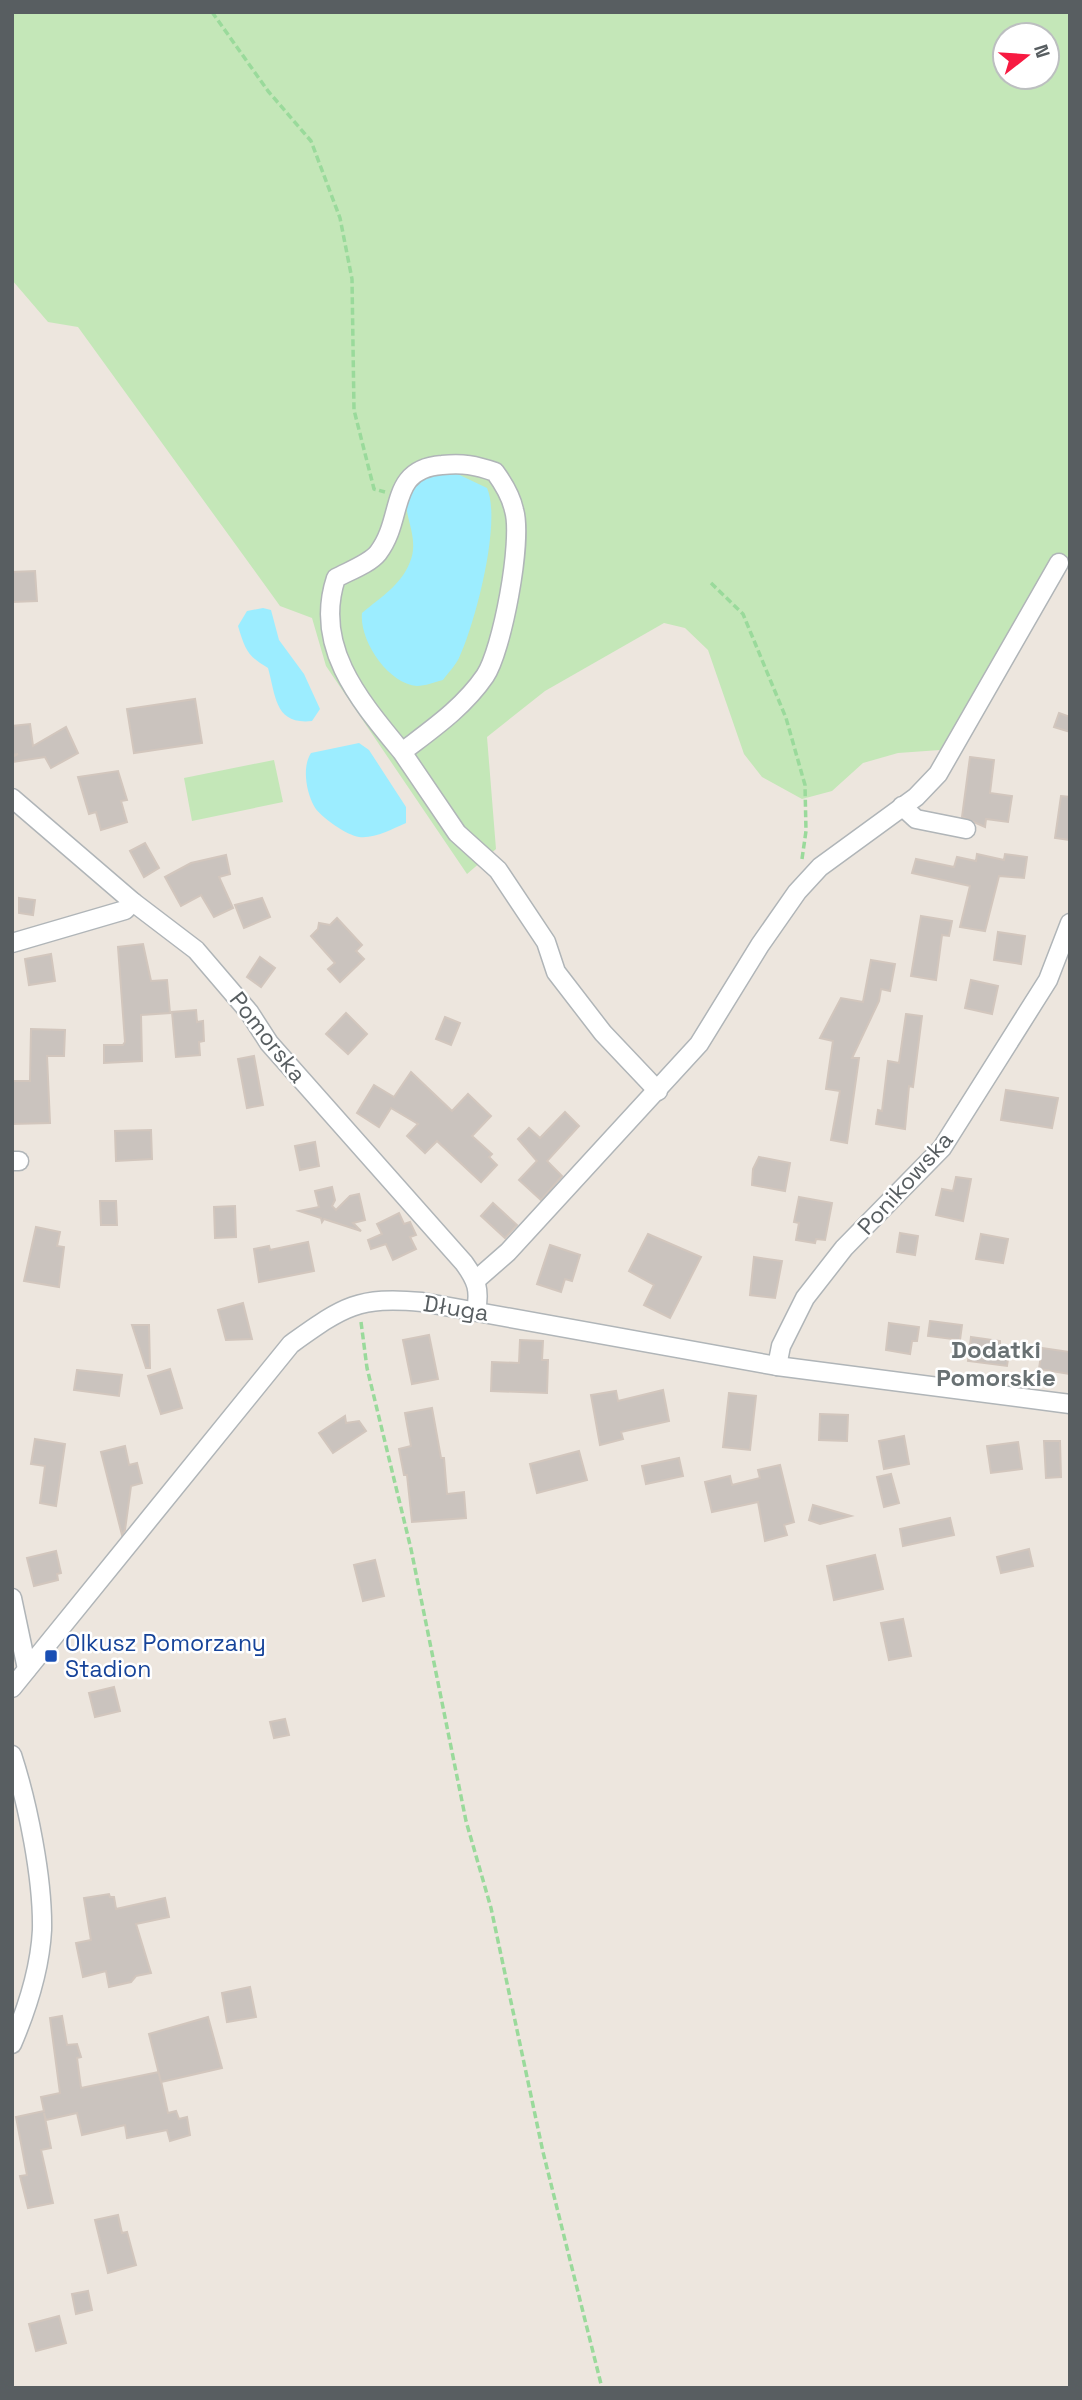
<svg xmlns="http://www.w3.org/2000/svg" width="1082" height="2400" font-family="'Space Grotesk',sans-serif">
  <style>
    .green { fill: #c4e7b8; fill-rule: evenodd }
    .water { fill: #9cedff }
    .building { fill: #cac3be; stroke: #d2c6bd; stroke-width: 2 }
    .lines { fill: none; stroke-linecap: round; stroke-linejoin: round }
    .minor-casing { stroke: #b0b5b8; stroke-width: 21 }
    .path { stroke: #9ada9b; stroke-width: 3.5; stroke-dasharray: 7 3.5; stroke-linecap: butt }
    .minor { stroke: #fff; stroke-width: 18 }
    .transit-dot { fill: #1a4fb4; stroke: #fff; stroke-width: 2.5 }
    .labels { text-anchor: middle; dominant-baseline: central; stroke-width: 5; stroke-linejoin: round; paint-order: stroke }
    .street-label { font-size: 23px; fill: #585e61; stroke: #fff }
    .transit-label { font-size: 23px; fill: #164399; stroke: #fff; text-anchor: start }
    .neighbourhood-label { font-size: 24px; font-weight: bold; fill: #697173; stroke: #fff }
  </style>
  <rect width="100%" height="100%" fill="#ede6de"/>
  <g class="green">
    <path d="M12 12H1070V567L1046 579 940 750 898 753 863 763 832 791 802 799 762 777 744 754 708 650 685 628 664 623 545 691 487 737 496 849 467 874 326 666 312 618 280 606 78 327 48 322 12 280ZM1005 35H1047V77H1005Z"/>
    <path d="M274 760 283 802 192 821 184 778Z"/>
  </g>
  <g class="water">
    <path d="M447 469 487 488C502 522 475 624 459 658 455 666 448 673 443 680 435 682 425 686 417 686 388 684 359 640 362 613 381 597 401 585 410 562 426 523 373 492 447 469Z"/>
    <path d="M263 608 271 610 279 640 304 674 320 709 312 721C275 725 276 697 268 668 247 656 245 649 238 626L247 611Z"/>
    <path d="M359 743 369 750 406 807V823C392 829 374 839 359 837 348 836 319 816 314 806 306 791 302 767 311 753Z"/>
  </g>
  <g class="building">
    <path d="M35 571 37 601 12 602V572Z"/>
    <path d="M195 699 202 743 134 753 127 709Z"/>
    <path d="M1059 713 1070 717V732L1054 727Z"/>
    <path d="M30 724 33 746 66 727 78 753 51 768 45 757 12 762V757L18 754 12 755V726Z"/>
    <path d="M970 757 994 760 990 793 1012 796 1008 822 986 819 985 827 962 817Z"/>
    <path d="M118 771 127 800 121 801 127 822 101 830 96 812 89 814 78 777Z"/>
    <path d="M1061 796 1070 797V840L1055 838Z"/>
    <path d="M145 843 159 868 144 877 130 851Z"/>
    <path d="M977 854 1004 860 1005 854 1027 857 1024 878 999 876 985 931 960 927 970 886 912 873 916 859 954 867 957 857 976 861Z"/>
    <path d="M226 855 230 874 219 877 233 908 214 917 201 895 181 906 165 877 191 863Z"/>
    <path d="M19 898 35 900 33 915 19 913Z"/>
    <path d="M262 898 270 917 244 928 235 905Z"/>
    <path d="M921 916 952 921 949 936 942 935 936 980 911 976Z"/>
    <path d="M337 918 362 945 356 951 364 959 340 982 328 969 335 963 311 936 318 929 319 923 330 925Z"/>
    <path d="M998 932 1025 936 1021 964 994 960Z"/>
    <path d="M143 944 151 981 167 980 170 1013 141 1015 142 1061 104 1063V1045H123L125 1042 118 947Z"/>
    <path d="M51 954 55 981 29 985 25 959Z"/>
    <path d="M260 957 275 968 261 987 247 977Z"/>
    <path d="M871 960 895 964 890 991 881 989 879 1001 852 1058H859L847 1143 831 1140 840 1091 826 1089 833 1041 820 1038 841 998 863 1002Z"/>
    <path d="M971 980 998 986 992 1014 965 1008Z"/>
    <path d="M196 1010 197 1022 203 1021 204 1041 199 1042 200 1055 176 1057 172 1012Z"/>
    <path d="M346 1013 367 1034 348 1054 326 1034Z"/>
    <path d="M906 1014 922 1016 913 1087 909 1086 905 1129 876 1124 878 1110 882 1111 888 1061 899 1063Z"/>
    <path d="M445 1017 460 1023 451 1045 436 1039Z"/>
    <path d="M31 1029 65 1030 64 1056H47L50 1123 12 1124V1081H30Z"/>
    <path d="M254 1056 263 1105 247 1108 238 1059Z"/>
    <path d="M411 1072 452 1111 468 1094 491 1116 472 1136 492 1154 489 1157 497 1165 481 1182 437 1141 425 1153 407 1136 418 1124 391 1108 379 1127 357 1113 374 1085 394 1097Z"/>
    <path d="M1006 1090 1058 1098 1052 1128 1001 1120Z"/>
    <path d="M565 1112 579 1126 547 1161 562 1176 541 1200 519 1180 537 1161 518 1139 529 1128 540 1138Z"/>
    <path d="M151 1130 152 1159 116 1161 115 1131Z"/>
    <path d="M315 1142 319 1166 300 1170 295 1146Z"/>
    <path d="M759 1157 790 1163 785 1191 752 1185 753 1169Z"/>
    <path d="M956 1177 971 1179 963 1221 936 1215 942 1189 953 1191Z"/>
    <path d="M332 1187 335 1200 332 1206 336 1210 350 1196 359 1194 365 1220 353 1223 361 1231 324 1219 322 1222 321 1218 299 1211 319 1207 315 1191Z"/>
    <path d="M799 1197 832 1203 825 1240 816 1239 815 1243 796 1240 799 1223 794 1222Z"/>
    <path d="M100 1201H116L117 1225H101Z"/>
    <path d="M493 1203 517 1225 505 1238 481 1216Z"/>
    <path d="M235 1206 236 1237 215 1238 214 1207Z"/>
    <path d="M399 1213 404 1224 410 1222 416 1235 410 1237 416 1249 393 1260 386 1244 371 1249 368 1240 382 1234 377 1224Z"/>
    <path d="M36 1227 60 1232 57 1246 64 1247 59 1287 24 1281Z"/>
    <path d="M900 1233 918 1236 915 1255 897 1252Z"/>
    <path d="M648 1234 701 1257 670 1318 644 1305 654 1285 629 1271Z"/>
    <path d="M981 1234 1008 1239 1003 1263 976 1259Z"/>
    <path d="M308 1242 314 1271 259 1282 254 1249 269 1246 270 1250Z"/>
    <path d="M550 1245 580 1255 572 1281 565 1279 561 1292 537 1284Z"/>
    <path d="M754 1257 782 1261 775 1298 750 1295Z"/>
    <path d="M243 1303 252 1339 226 1340 218 1310Z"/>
    <path d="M930 1321 962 1325 960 1340 928 1336Z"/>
    <path d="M889 1323 919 1327 917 1341H912L910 1354 886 1350Z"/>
    <path d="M132 1325H149L150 1368H146Z"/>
    <path d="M429 1335 438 1379 412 1384 403 1340Z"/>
    <path d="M971 1337 1000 1341V1345L1010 1346 1007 1366 968 1361Z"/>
    <path d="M520 1340 543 1341 542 1360H548L547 1393 491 1391 492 1362 519 1363Z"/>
    <path d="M1042 1348 1070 1352V1374L1039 1369Z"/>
    <path d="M170 1369 182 1408 161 1414 148 1376Z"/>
    <path d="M77 1370 122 1375 119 1396 74 1390Z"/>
    <path d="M663 1390 669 1421 621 1432 623 1439 600 1445 591 1395 616 1391 618 1401Z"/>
    <path d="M729 1393 756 1396 750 1450 723 1447Z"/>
    <path d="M432 1408 441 1458H444L447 1494 464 1492 466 1518 412 1522 407 1475H404L399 1449 411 1446 405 1413Z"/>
    <path d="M820 1414 848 1415 847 1441 819 1440Z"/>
    <path d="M345 1416 346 1423 359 1421 366 1431 333 1453 319 1433Z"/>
    <path d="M904 1436 909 1464 884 1469 879 1441Z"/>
    <path d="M35 1439 65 1444 56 1506 40 1503 45 1466 31 1464Z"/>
    <path d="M1044 1441H1060L1061 1477 1046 1478Z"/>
    <path d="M1018 1442 1022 1469 991 1473 987 1446Z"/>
    <path d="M125 1446 129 1465 137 1463 142 1483 131 1486 125 1530 122 1535 101 1452Z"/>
    <path d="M579 1451 587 1480 537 1493 530 1464Z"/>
    <path d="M679 1458 683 1476 646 1484 642 1466Z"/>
    <path d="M780 1465 794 1522 784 1525 787 1535 765 1541 758 1502 712 1512 705 1482 730 1476 732 1485 760 1478 758 1470Z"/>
    <path d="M891 1474 899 1503 884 1507 877 1477Z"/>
    <path d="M813 1505 851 1516 820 1524 809 1520Z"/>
    <path d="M950 1518 954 1535 903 1546 900 1529Z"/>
    <path d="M1029 1549 1033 1566 1001 1573 997 1557Z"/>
    <path d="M56 1551 61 1573 57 1574 58 1580 34 1586 27 1558Z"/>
    <path d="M875 1555 883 1589 834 1600 827 1566Z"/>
    <path d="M375 1560 384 1596 363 1601 354 1565Z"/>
    <path d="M903 1619 911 1656 889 1660 881 1623Z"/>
    <path d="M114 1687 120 1711 95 1717 89 1693Z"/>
    <path d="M285 1719 289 1735 274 1738 270 1722Z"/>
    <path d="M109 1894 110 1897H114L116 1909 165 1898 169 1917 136 1924 151 1973 136 1976 131 1982 109 1987 106 1971 83 1977 76 1943 91 1940 84 1898Z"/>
    <path d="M250 1987 256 2017 227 2022 222 1993Z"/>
    <path d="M62 2016 67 2045 77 2044 81 2057 77 2058 81 2088 159 2072 168 2113 176 2111 179 2119 187 2117 190 2135 170 2141 167 2130 127 2138 125 2125 82 2135 77 2113 46 2120 44 2113 51 2148 41 2150 53 2203 28 2208 20 2176 27 2175 16 2117 44 2111 41 2097 60 2093 50 2018Z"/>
    <path d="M208 2017 222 2068 161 2082 149 2034Z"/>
    <path d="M118 2215 122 2233 127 2232 136 2265 108 2273 95 2220Z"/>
    <path d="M88 2291 92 2310 76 2314 72 2294Z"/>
    <path d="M59 2316 66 2343 36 2351 29 2324Z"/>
  </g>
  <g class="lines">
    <defs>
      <g id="minor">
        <path d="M402 752C360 701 313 647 336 578 349 571 369 564 378 553 405 518 387 469 442 465 463 463 475 465 495 472 503 483 511 496 514 510 523 540 502 651 485 676 463 708 432 729 402 752L457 833 498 870 546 942 556 972 603 1033 658 1091"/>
        <path d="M12 798 133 902 196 950 249 1012 269 1043 464 1263C477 1281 480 1290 476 1311"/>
        <path d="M902 806 916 819 966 829"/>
        <path d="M12 943 125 910 133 902"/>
        <path d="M12 1161H19"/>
        <path d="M476 1280 508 1252 699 1044 760 945 797 892 820 867 916 797 938 774 1059 563"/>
        <path d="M777 1366 781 1346 805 1298 844 1248 942 1148 1048 980 1070 923"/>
        <path d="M12 1598 27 1669"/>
        <path d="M12 1688 291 1344C343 1307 357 1296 422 1302L777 1366 1070 1404"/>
        <path d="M12 1755C28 1804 43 1879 42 1930 40 1969 27 2009 12 2044"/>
      </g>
    </defs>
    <use href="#minor" class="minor-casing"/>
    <g class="path">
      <path d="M212 12 268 91 311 141 340 218 352 279 354 410 374 489 385 492"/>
      <path d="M711 583 743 614 786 718 805 785 806 831 802 859"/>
      <path d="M361 1322 367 1368 411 1549 466 1821 491 1908 543 2152 602 2388"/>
    </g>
    <use href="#minor" class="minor"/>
  </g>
  <rect class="transit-dot" x="44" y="1649" width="14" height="14" rx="3.5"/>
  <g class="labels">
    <g class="street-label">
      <text transform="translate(268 1037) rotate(52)">Pomorska</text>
      <text transform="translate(905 1183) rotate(-48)">Ponikowska</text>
      <text transform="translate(456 1308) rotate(9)">Długa</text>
    </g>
    <g class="transit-label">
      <text x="65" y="1643">Olkusz Pomorzany<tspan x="65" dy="26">Stadion</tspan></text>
    </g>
    <g class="neighbourhood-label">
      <text x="996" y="1349">Dodatki<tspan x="996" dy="28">Pomorskie</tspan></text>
    </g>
  </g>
  <rect width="1082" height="2400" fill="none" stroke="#585e61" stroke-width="28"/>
  <g transform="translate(1026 56) rotate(73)"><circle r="33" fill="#ffffff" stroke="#bcbfc0" stroke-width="2"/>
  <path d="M0-5L12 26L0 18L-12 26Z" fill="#f71a41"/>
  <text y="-10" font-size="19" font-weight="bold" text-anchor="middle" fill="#585e61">N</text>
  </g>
</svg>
